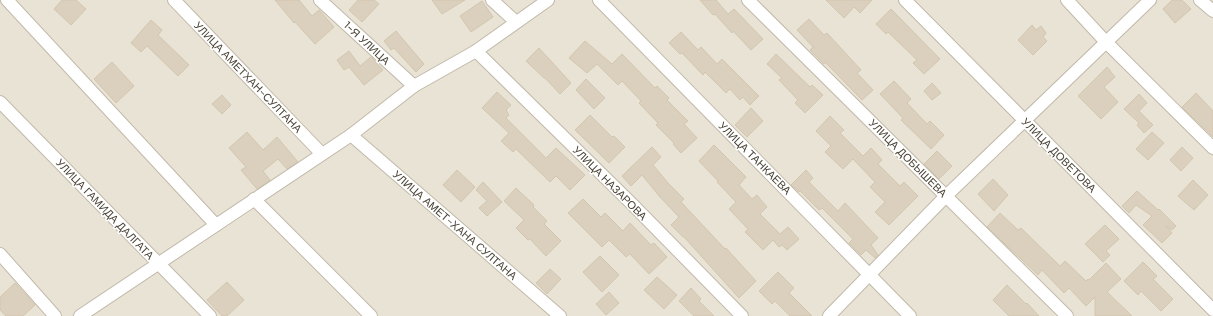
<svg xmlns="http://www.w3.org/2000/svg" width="1213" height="316" font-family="'DM Sans',sans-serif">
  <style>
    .residential { fill: #e9e3d5 }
    .building { fill: #dbd0be; stroke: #d3c6ae }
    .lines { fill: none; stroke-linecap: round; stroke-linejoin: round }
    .minor-casing { stroke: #c1b9a9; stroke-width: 14 }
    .minor { stroke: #fff; stroke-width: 12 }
    .labels { text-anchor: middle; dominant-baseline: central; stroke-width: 3; stroke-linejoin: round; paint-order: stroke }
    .street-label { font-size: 11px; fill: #494235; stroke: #fff }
  </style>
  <rect width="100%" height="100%" fill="#f5f1e7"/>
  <rect class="residential" x="0" y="0" width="1213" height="316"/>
  <g class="building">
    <path d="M62 0H76L86 9 71 25 54 9Z"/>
    <path d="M275 0H299L312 16 319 10 334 27 315 44 295 22 294 23Z"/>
    <path d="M358 0H374L379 4 362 22 349 10Z"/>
    <path d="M432 0H465L442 14Z"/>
    <path d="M700 0H716L728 14 734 9 763 39 751 50 733 31 732 33 715 14 713 15Z"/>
    <path d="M826 0H872L860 13 854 7 844 18Z"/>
    <path d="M1172 0H1182L1191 9 1175 23 1163 9Z"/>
    <path d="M482 1 493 17 471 32 460 16Z"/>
    <path d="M891 9 940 59 924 74 913 63 917 60 888 32 886 34 876 24Z"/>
    <path d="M809 19 824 35 827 33 861 70 857 73 873 90 862 100 825 62 824 64 810 50 813 47 797 30Z"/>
    <path d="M151 20 162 30 158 35 189 65 178 76 147 46 141 52 131 43Z"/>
    <path d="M1032 25 1036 30 1041 26 1046 33 1043 37 1047 41 1033 55 1018 40Z"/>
    <path d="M396 31 424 64 416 72 394 48 391 50 384 41Z"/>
    <path d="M681 32 698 50 701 47 717 64 722 59 759 96 750 105 743 97 740 100 730 89 726 93 705 72 703 75 682 53 680 54 669 43Z"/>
    <path d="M585 41 612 64 622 54 655 88 657 86 669 98 667 100 688 121 684 124 697 138 681 153 673 144 674 143 656 125 658 123 639 103 641 101 622 81 618 85 597 64 587 73 569 58Z"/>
    <path d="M539 48 571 83 560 94 545 78H544L526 61Z"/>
    <path d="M349 51 360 66 371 57 383 70 364 85 349 67 344 70 337 60Z"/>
    <path d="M776 54 810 87 812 85 823 95 805 113 795 103 798 100 779 80 782 78 767 64Z"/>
    <path d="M112 62 134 86 116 103 94 79Z"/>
    <path d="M1107 67 1115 77 1104 87 1118 102 1101 119 1078 96Z"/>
    <path d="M586 79 605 98 594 109 576 90Z"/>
    <path d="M894 81 911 99 907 103 927 124 930 121 944 135 931 149 901 120 903 118 880 94Z"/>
    <path d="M932 83 941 93 932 100 924 91Z"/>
    <path d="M497 92 511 105 506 110 509 115 506 118 546 158 556 148 585 175 570 190 556 176 550 182 516 149 513 152 501 141 509 133 482 108Z"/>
    <path d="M1196 93 1213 111V137L1182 107Z"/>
    <path d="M1139 94 1147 103 1139 111 1153 125 1144 133 1137 125 1139 123 1124 109Z"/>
    <path d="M222 95 231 105 222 114 212 104Z"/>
    <path d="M751 108 763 121 747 137 735 125Z"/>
    <path d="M590 115 612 137 614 136 625 147 609 163 575 130Z"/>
    <path d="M830 116 844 130 840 133 863 156 871 148 882 160 878 164 900 186 904 182 918 196 889 225 875 212 885 202 870 187 875 182 853 159 843 169 825 152 831 146 816 131Z"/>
    <path d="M247 132 263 150 277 137 298 162 287 169 278 159 263 171 270 180 257 189 241 170 246 167 229 148Z"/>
    <path d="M1152 132 1164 143 1148 160 1136 149Z"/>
    <path d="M714 145 746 177 739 185 752 199 757 195 767 207 760 214 780 234 788 227 799 239 787 250 782 245 779 247 773 240 763 250 745 232 748 229 729 209 736 202 717 182 718 181 699 161Z"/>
    <path d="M652 147 661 157 653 165 668 183 684 199 681 202 725 249 726 248 756 281 739 298 684 237H683L671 225 679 217 660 197 642 175 631 186 622 176Z"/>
    <path d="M1182 147 1193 158 1181 171 1170 160Z"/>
    <path d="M937 151 952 166 939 179 924 164Z"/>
    <path d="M457 170 475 187 461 202 443 185Z"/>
    <path d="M806 170 813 178 809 182 838 211 845 203 878 238 871 245 878 255 875 258 866 250 861 255 849 243 853 239 822 208 819 210 800 191 799 192 791 185Z"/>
    <path d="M993 179 1008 195 994 211 978 194Z"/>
    <path d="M1193 180 1208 195 1194 210 1178 196Z"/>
    <path d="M483 182 502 202 487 216 479 208 487 201 476 190Z"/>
    <path d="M516 188 534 205 533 207 547 221 544 224 561 241 546 256 530 239 528 240 516 228 524 220 504 201Z"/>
    <path d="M1137 191 1158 210 1159 209 1176 226 1172 230 1166 226 1172 233 1162 243 1143 225 1152 216 1136 205 1129 213 1122 206Z"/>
    <path d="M583 199 601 217 605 213 623 231 630 223 651 245 654 243 667 257 649 274 630 254 626 257 609 240 602 247 568 213Z"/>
    <path d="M1000 213 1018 230 1021 228 1060 266 1065 261 1086 281 1088 279 1089 280 1106 263 1121 279 1107 292 1132 316H1095V297L1086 306 1069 288 1064 293 1042 270 1038 275 987 227Z"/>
    <path d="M1105 225 1119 239 1106 251 1110 255 1103 262 1085 244Z"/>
    <path d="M600 256 619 275 602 292 583 272Z"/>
    <path d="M1143 262 1157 276 1153 279 1173 299 1161 311 1141 291 1138 295 1124 281Z"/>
    <path d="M550 269 561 279 547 294 536 283Z"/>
    <path d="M778 272 794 288 789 293 812 316H790L775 301 772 304 759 291Z"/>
    <path d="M657 277 677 295 664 309 644 290Z"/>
    <path d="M227 282 244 300 227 316H222L207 300Z"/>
    <path d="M15 283 35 305 23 316H6L0 310V297Z"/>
    <path d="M1007 285 1026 304 1027 303 1039 316H1009L993 300Z"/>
    <path d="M691 288 701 299 699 301 714 316H694L679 301Z"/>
    <path d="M609 292 619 303 606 315 596 304Z"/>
  </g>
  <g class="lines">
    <defs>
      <g id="minor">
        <path d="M7 0 216 225"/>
        <path d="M174 0 322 154"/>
        <path d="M320 0 414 86"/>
        <path d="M492 0 516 22"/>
        <path d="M599 0 910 316"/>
        <path d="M748 0 1067 316"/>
        <path d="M905 0 1213 310"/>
        <path d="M1067 0 1105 41 1213 148"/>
        <path d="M1200 0 1213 11"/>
        <path d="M476 51 632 204 742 316"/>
        <path d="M0 102 210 316"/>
        <path d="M351 135 560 316"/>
        <path d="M254 199 371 316"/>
        <path d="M0 254 55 316"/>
        <path d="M80 316 351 135 414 86 476 51 548 0"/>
        <path d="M829 316 946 196 1150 0"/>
      </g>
    </defs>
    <use href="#minor" class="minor-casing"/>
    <use href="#minor" class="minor"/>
  </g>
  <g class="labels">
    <g class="street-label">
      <text transform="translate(367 43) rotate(43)">1-Я УЛИЦА</text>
      <text transform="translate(248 77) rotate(46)">УЛИЦА АМЕТХАН-СУЛТАНА</text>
      <text transform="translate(1059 155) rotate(45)">УЛИЦА ДОВЕТОВА</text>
      <text transform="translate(755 158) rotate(45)">УЛИЦА ТАНКАЕВА</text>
      <text transform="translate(908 158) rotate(45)">УЛИЦА ДОБЫШЕВА</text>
      <text transform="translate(610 183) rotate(45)">УЛИЦА НАЗАРОВА</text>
      <text transform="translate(105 209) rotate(46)">УЛИЦА ГАМИДА ДАЛГАТА</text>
      <text transform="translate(455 225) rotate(41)">УЛИЦА АМЕТ-ХАНА СУЛТАНА</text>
    </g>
  </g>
</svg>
